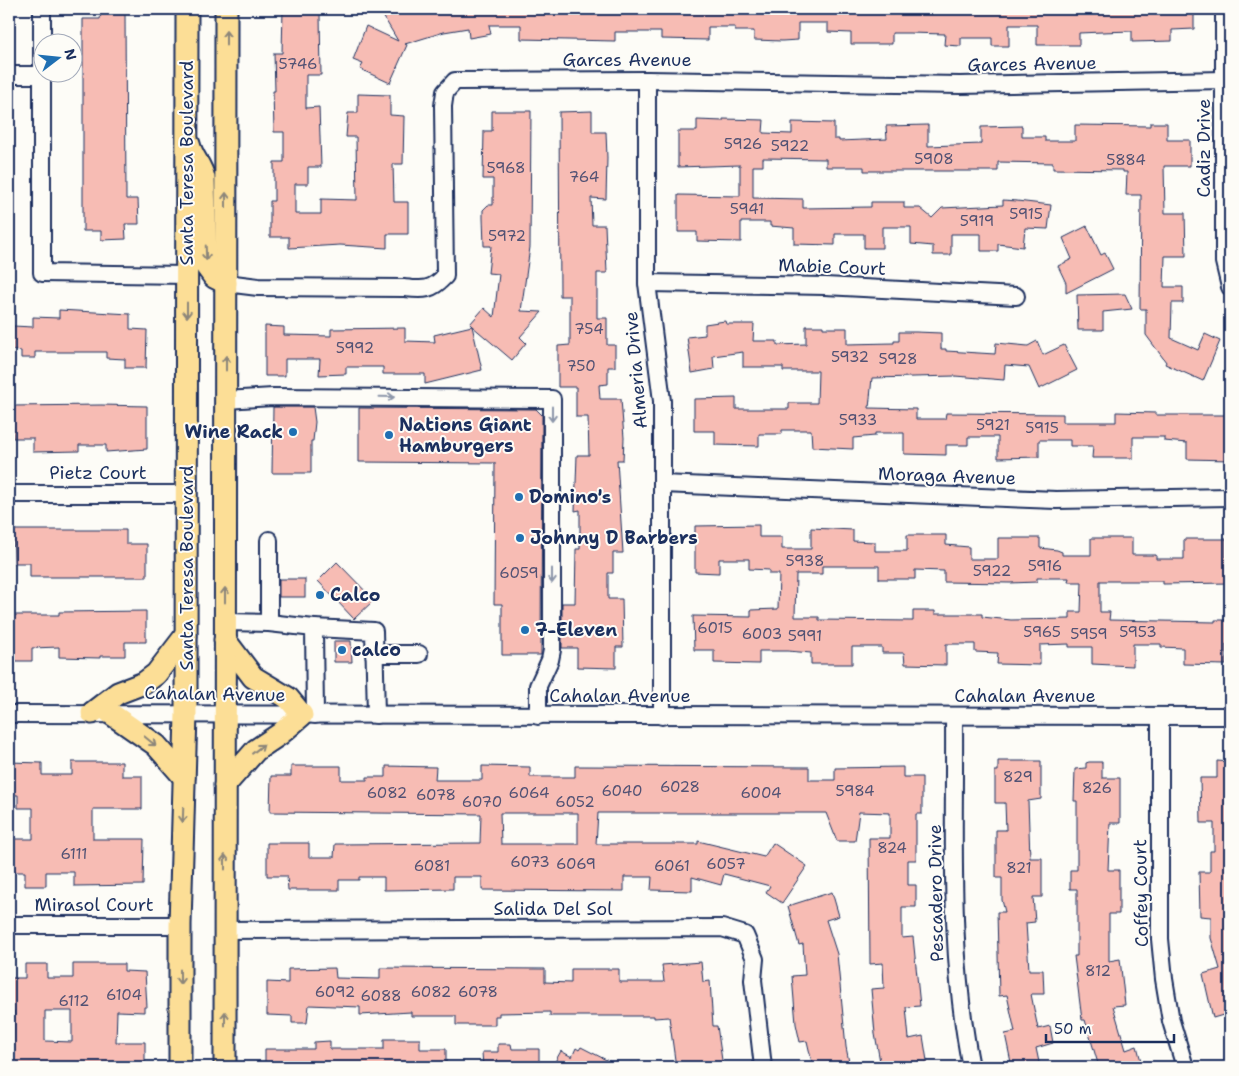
<svg xmlns="http://www.w3.org/2000/svg" width="1239" height="1076" font-family="'Shantell Sans',sans-serif">
  <style>
    .building { fill: #f7bcb4; stroke: #1b2f5e; fill-rule: evenodd }
    .lines { fill: none; stroke-linecap: round; stroke-linejoin: round }
    .minor-casing { stroke: #1b2f5e; stroke-width: 20 }
    .major-casing { stroke: #1b2f5e; stroke-width: 25 }
    .minor { stroke: #fdfcf7; stroke-width: 16 }
    .major { stroke: #fcde96; stroke-width: 21 }
    .oneway { stroke: #8c867a }
    .oneway2 { stroke: #8c96aa }
    .poi-dot { fill: #1f6fb2; stroke: #fdfcf7; stroke-width: 2 }
    .labels { text-anchor: middle; dominant-baseline: central; stroke-width: 4; stroke-linejoin: round; paint-order: stroke }
    .number-label { font-size: 15px; fill: #525274 }
    .street-label { font-size: 18px; fill: #1b2f5e; stroke: #fdfcf7 }
    .poi-label { font-size: 18px; font-weight: bold; fill: #1b2f5e; stroke: #fdfcf7; text-anchor: start }
  </style>
  <rect width="100%" height="100%" fill="#fdfcf7"/>
  <filter id="ink" filterUnits="userSpaceOnUse"><feTurbulence type="fractalNoise" baseFrequency=".02" numOctaves="2"/><feDisplacementMap in="SourceGraphic" scale="10" xChannelSelector="R" yChannelSelector="G"/><feConvolveMatrix kernelMatrix="1 2 1 2 8 2 1 2 1" color-interpolation-filters="sRGB"/></filter>
  <g filter="url(#ink)">
    <g class="building">
      <path d="M283 9H319L320 15 321 75H306V108L319 107 321 167H308V184H295V214H321V199L357 200 356 137H346L348 113H358V94L390 95V115L404 116 403 164H393L394 202H408V234H387V248L340 245 289 248V237H270V201H274V162H284V132H274L273 91H275L274 53H282Z"/>
      <path d="M379 9H862V11L1194 9V29L1172 30V41L1132 42V31L1102 32 1079 33V45H1037V25H1009V46H992V38H961V46L944 45 945 34 909 33H892V44H851V33L828 32V23H798V40L782 41 754 40V31H735V27H708V40L661 39V32H615V41L521 39V25H489L491 34 469 38 468 28 444 32 405 44 407 45 390 83 360 69 363 64 353 60 366 26 398 41Z"/>
      <path d="M101 13H125L126 199H138L139 224H125L126 239 101 240V231H83V19H100Z"/>
      <path d="M492 111H531L530 247 521 311 542 312 520 337 526 343 512 360 472 326 482 370 425 384V374H383V367H346V374L319 375 320 359H285V376H265V326L284 327V335L331 336V329L405 328V341L435 342 434 335 472 326 470 324 484 308 494 317 499 274 488 273 491 246H484L483 218V210L488 205H493V179H483L484 131H492Z"/>
      <path d="M592 111V132H606L607 158 606 199 591 198 592 225H605L607 273H597V318H607V345H615V367H608V384L599 385 600 399H621L624 438 623 460H617L623 553H613V573H608V599H622L623 647H616V668L577 667V648H562V603H575L576 549H580V510L575 511 577 455H589L588 417H576V387H558V346L570 345V296H560L559 112Z"/>
      <path d="M723 119 764 120 763 133 792 134V122L834 123V139H839V141L887 139 886 126 928 125V146L981 144V127L1022 126V137H1045V141H1075V125L1150 126V123H1167V140H1190V166H1164L1165 213H1185L1186 256H1165L1164 287H1183V303H1172L1171 338 1198 350 1205 334 1220 341 1203 381 1165 364 1166 362 1146 335V309H1140L1141 195H1126L1127 172H1123V170L1053 169V163L998 162V171H864V167H826V159L763 158V166H753V198L803 199V208L871 207V202H904V208H920L932 218 942 208 1003 205V200L1017 201 1051 205 1048 229 1025 228 1023 247 998 244V251H981V234H951V255H933V246L911 244V227H882V248H864V234H835V245L794 244V228L770 226V222H741V242L697 241V232H678V195L740 196V165L678 167V131H697V120L723 121Z"/>
      <path d="M1087 226 1101 255 1105 253 1113 269 1066 293V283L1058 266 1072 259 1063 238Z"/>
      <path d="M1125 294 1132 309 1103 312V330H1078L1077 295Z"/>
      <path d="M59 310 130 314V329L147 330 146 368H125V359L106 358V352H35V358H21V351L12 350 13 326 33 327V317L59 318Z"/>
      <path d="M725 321 726 324H754L753 341H777V345L806 344V326H823V328H847V344L894 343V341H899V332H916L941 333V349H946V351L995 354 996 343 1028 346 1037 341 1043 355 1064 345 1077 370 1039 389 1029 367 1005 365 1004 380 955 376 872 378 869 408 916 409V419H945L946 413 1063 414V422H1116V412L1156 413V415H1230V460L1187 459V443L1164 441V437H1133V458H1092L1093 446H1070V440H1039V457L998 458V437H968V445H946V455L904 454V433H875V436L853 438V449L812 447 811 430H782V434H759V446L715 445V431H694V399L736 398V409H789V403H817L818 371H783V367H743V352L713 356 714 369 692 373 687 337 705 335V324Z"/>
      <path d="M101 405 147 406V449L106 452V445H79V451L33 452V438H13L12 406Z"/>
      <path d="M273 407H313L315 422 313 441H311V473H272Z"/>
      <path d="M359 408 536 409 542 415 541 655H502V604H494L495 463 359 462Z"/>
      <path d="M759 525V537H782V549H811V528L853 530V541L875 542V551H907V535H946V545L969 547V559H998V538H1040V548L1057 550 1062 552V555H1091V538H1132V555H1156V559H1184V539H1226V557H1230V583L1163 584V581H1100V612H1110L1109 620 1215 622V620H1230V644H1226V665L1183 664V648L1161 647V644H1133V666L1092 664V647H1069V644L1040 645V665L997 664 998 653 975 652V644H946V665L905 664 904 653H882V647H852V664H811V653L788 651H759V664L714 663V650H694L693 616 751 617V610L778 609 779 574H769V570L749 569V559H719V573L695 572V526ZM822 566H879V579H915V570L944 571V582L1010 583 1037 582V578H1069L1068 582H1082L1081 612H1070V619L1011 620 982 617V614H935V611H913V621L819 620V617H795L796 574H822Z"/>
      <path d="M13 530H126V544H147V577H30V563H14Z"/>
      <path d="M337 562 374 600 354 619 318 581Z"/>
      <rect x="279" y="579" width="26" height="18"/>
      <path d="M146 611V642H125V656H100V658L59 657V647L32 648V661H12L11 615H59V612Z"/>
      <path d="M334 641H351L352 662H334Z"/>
      <path d="M998 761H1041V799L1028 801 1030 858H1042V897H1033L1035 922 1026 923 1029 970H1043L1044 994H1031L1038 1029 1050 1026 1053 1043 1036 1048 1040 1067H1012L1005 1034 1015 1032 1007 995 999 996 997 912H1005L1002 900V878H996V830H1006L1005 803H995V771H998Z"/>
      <path d="M1217 761 1230 762V1013L1213 1018 1203 974 1220 969 1211 938V917L1200 916 1199 872H1210V851H1214V823H1201L1200 778H1217Z"/>
      <path d="M9 762 42 763V775H72V762H122V776H142V809H93V839H144L143 885 74 886V872H46V886H25V872H9V839H33V808H18V795H9Z"/>
      <path d="M1089 762H1102V778H1120V823H1110L1108 870H1119V914H1109V961L1120 959 1125 1005 1113 1006 1126 1050 1137 1046 1142 1065 1133 1067H1099L1085 1020H1082L1074 956H1077V889H1070V870H1077V801H1074L1075 769 1086 768V763Z"/>
      <path d="M291 766H341V780H367V777H386V766L436 767 435 780H482V766L530 767V777H575V766L809 767V780H835V768L903 767V777H922V814H916V860H908V885H916V907H902V938L913 937 920 1006 906 1007 909 1039 923 1036 928 1067H881L875 1034 871 989 884 988 883 963 870 964 869 838H890V813L859 812 855 841H837L826 813H598L596 844H698V841L764 857 773 843 807 866 782 903 766 892 770 886 724 874 721 885 692 877V891L651 890 652 877H624V891L482 890V877H453V889L384 890V877H359V880H339V890H288L287 876H267V843H309V857H334L335 844 480 843 481 814 270 812 271 776H291ZM500 813H578V844H501Z"/>
      <path d="M832 892 839 916 826 920 837 954 846 1047 850 1067H813L807 1041 800 1042 796 1024 792 976 805 975 803 944 799 945 788 906Z"/>
      <path d="M701 962 703 982 710 981 713 1026H717L723 1067H676L669 1017 654 1018V1016H550V1012L499 1013V1016H495V1025H456V1016H411V1012L360 1015V1007L309 1005 307 1023H292V1016L267 1015V982L288 983V969L335 968 336 978 380 979V968L545 969V982L571 983V969H619V982H664L662 965Z"/>
      <path d="M25 964H47V978H73V964H124V971L145 972 147 1007H144V1012L117 1011 116 1042H145V1067H9V1042H13L14 1011H9V978H25ZM45 1011H72V1042L45 1041Z"/>
      <path d="M384 1039H420V1049H446V1067H265V1049H314V1042L330 1041V1049H384Z"/>
      <path d="M498 1044H511L512 1049H539V1067H483L482 1052H498Z"/>
      <path d="M581 1047 620 1067H552L561 1051 572 1057 576 1048 579 1050Z"/>
    </g>
    <g class="lines">
      <defs>
        <g id="minor">
          <path d="M42 9V273L187 275"/>
          <path d="M1224 9V262L1230 287"/>
          <path d="M9 75H41"/>
          <path d="M647 80V283L662 401V716"/>
          <path d="M226 283 258 287 404 288C424 290 431 291 445 276L443 106 445 92 455 81 647 80 960 85 1225 80"/>
          <path d="M647 283 825 286 1016 296"/>
          <path d="M226 400 273 397 552 399V650L550 660 538 686V716"/>
          <path d="M662 484 1056 500 1230 497"/>
          <path d="M9 494H187"/>
          <path d="M269 540V623"/>
          <path d="M225 622 269 623 314 628 315 715"/>
          <path d="M314 628 374 631 376 715"/>
          <path d="M374 654H419"/>
          <path d="M9 714 1230 716"/>
          <path d="M954 716C955 833 948 952 971 1067"/>
          <path d="M1160 716V939L1164 979 1171 1021 1185 1067"/>
          <path d="M9 925H180"/>
          <path d="M225 930 722 928 745 935 755 959 753 980 763 1067"/>
        </g>
        <g id="major">
          <path d="M189 144C192 157 201 165 204 178L206 266 214 277 226 283"/>
          <path d="M92 713 118 693 144 683 156 674 186 635"/>
          <path d="M110 713 156 745 184 777"/>
          <path d="M225 785 256 750 280 734 302 715 288 698 253 677 225 640"/>
          <path d="M180 1067V925L186 714 187 9"/>
          <path d="M225 1067 226 9"/>
        </g>
      </defs>
      <use href="#minor" class="minor-casing"/>
      <use href="#major" class="major-casing"/>
      <use href="#minor" class="minor"/>
      <use href="#major" class="major"/>
    </g>
    <defs><path id="oneway-shaft" d="M-6 0H5M1.5-3L5.5 0L1.5 3" fill="none" stroke-width="1.6" stroke-linecap="round" stroke-linejoin="round" transform="scale(1.25)"/></defs>
    <g class="oneway">
      <use href="#oneway-shaft" transform="translate(226 38) rotate(-90)"/>
      <use href="#oneway-shaft" transform="translate(226 200) rotate(-90)"/>
      <use href="#oneway-shaft" transform="translate(206 253) rotate(88)"/>
      <use href="#oneway-shaft" transform="translate(187 310) rotate(90)"/>
      <use href="#oneway-shaft" transform="translate(226 363) rotate(-90)"/>
      <use href="#oneway-shaft" transform="translate(225 595) rotate(-90)"/>
      <use href="#oneway-shaft" transform="translate(150 741) rotate(39)"/>
      <use href="#oneway-shaft" transform="translate(258 749) rotate(-38)"/>
      <use href="#oneway-shaft" transform="translate(183 815) rotate(92)"/>
      <use href="#oneway-shaft" transform="translate(225 862) rotate(-90)"/>
      <use href="#oneway-shaft" transform="translate(180 977) rotate(90)"/>
      <use href="#oneway-shaft" transform="translate(225 1019) rotate(-90)"/>
    </g>
    <g class="oneway2">
      <use href="#oneway-shaft" transform="translate(387 397) rotate(1)"/>
      <use href="#oneway-shaft" transform="translate(552 414) rotate(90)"/>
      <use href="#oneway-shaft" transform="translate(552 576) rotate(90)"/>
    </g>
  </g>
  <g class="poi-dot">
    <circle cx="293" cy="432" r="5"/>
    <circle cx="389" cy="435" r="5"/>
    <circle cx="519" cy="497" r="5"/>
    <circle cx="520" cy="538" r="5"/>
    <circle cx="320" cy="595" r="5"/>
    <circle cx="525" cy="630" r="5"/>
    <circle cx="342" cy="650" r="5"/>
  </g>
  <g class="labels">
    <g class="number-label">
      <text x="298" y="64">5746</text>
      <text x="743" y="144">5926</text>
      <text x="790" y="146">5922</text>
      <text x="934" y="159">5908</text>
      <text x="1126" y="160">5884</text>
      <text x="506" y="168">5968</text>
      <text x="584" y="177">764</text>
      <text x="747" y="209">5941</text>
      <text x="1026" y="214">5915</text>
      <text x="977" y="221">5919</text>
      <text x="507" y="236">5972</text>
      <text x="589" y="329">754</text>
      <text x="355" y="348">5992</text>
      <text x="850" y="357">5932</text>
      <text x="898" y="359">5928</text>
      <text x="581" y="366">750</text>
      <text x="858" y="420">5933</text>
      <text x="993" y="425">5921</text>
      <text x="1042" y="428">5915</text>
      <text x="805" y="561">5938</text>
      <text x="1045" y="566">5916</text>
      <text x="992" y="571">5922</text>
      <text x="519" y="573">6059</text>
      <text x="715" y="628">6015</text>
      <text x="1042" y="632">5965</text>
      <text x="1138" y="632">5953</text>
      <text x="762" y="634">6003</text>
      <text x="1089" y="634">5959</text>
      <text x="805" y="636">5991</text>
      <text x="1018" y="777">829</text>
      <text x="680" y="787">6028</text>
      <text x="1097" y="788">826</text>
      <text x="622" y="791">6040</text>
      <text x="855" y="791">5984</text>
      <text x="387" y="793">6082</text>
      <text x="529" y="793">6064</text>
      <text x="761" y="793">6004</text>
      <text x="436" y="795">6078</text>
      <text x="482" y="802">6070</text>
      <text x="575" y="802">6052</text>
      <text x="892" y="848">824</text>
      <text x="74" y="854">6111</text>
      <text x="530" y="862">6073</text>
      <text x="576" y="864">6069</text>
      <text x="726" y="864">6057</text>
      <text x="432" y="866">6081</text>
      <text x="672" y="866">6061</text>
      <text x="1019" y="868">821</text>
      <text x="1098" y="971">812</text>
      <text x="335" y="992">6092</text>
      <text x="431" y="992">6082</text>
      <text x="478" y="992">6078</text>
      <text x="124" y="995">6104</text>
      <text x="381" y="996">6088</text>
      <text x="74" y="1001">6112</text>
    </g>
    <g class="street-label">
      <text x="627" y="60">Garces Avenue</text>
      <text transform="translate(1032 64) rotate(-1)">Garces Avenue</text>
      <text transform="translate(1204 148) rotate(-90)">Cadiz Drive</text>
      <text transform="translate(187 163) rotate(-90)">Santa Teresa Boulevard</text>
      <text transform="translate(832 267) rotate(2)">Mabie Court</text>
      <text transform="translate(636 370) rotate(-95)">Almeria Drive</text>
      <text x="98" y="473">Pietz Court</text>
      <text transform="translate(947 476) rotate(2)">Moraga Avenue</text>
      <text transform="translate(187 568) rotate(-90)">Santa Teresa Boulevard</text>
      <text transform="translate(215 694) rotate(1)">Cahalan Avenue</text>
      <text x="620" y="696">Cahalan Avenue</text>
      <text x="1025" y="696">Cahalan Avenue</text>
      <text transform="translate(936 893) rotate(-91)">Pescadero Drive</text>
      <text transform="translate(1141 893) rotate(-91)">Coffey Court</text>
      <text x="94" y="905">Mirasol Court</text>
      <text x="553" y="909">Salida Del Sol</text>
    </g>
    <g class="poi-label">
      <text x="399" y="425">Nations Giant<tspan x="399" dy="21">Hamburgers</tspan></text>
      <text x="283" y="432" text-anchor="end">Wine Rack</text>
      <text x="529" y="497">Domino's</text>
      <text x="530" y="538">Johnny D Barbers</text>
      <text x="330" y="595">Calco</text>
      <text x="535" y="630">7-Eleven</text>
      <text x="352" y="650">calco</text>
    </g>
  </g>
  <rect width="1239" height="1076" fill="none" stroke="#fdfcf7" stroke-width="30"/>
  <rect x="15" y="15" width="1209" height="1046" fill="none" stroke="#1b2f5e" stroke-width="2" filter="url(#ink)"/>
  <g transform="translate(58 58) rotate(74)"><circle r="24" fill="#fdfcf7" stroke="#a3aaba"/>
  <path d="M0-4L9 19L0 12L-9 19Z" fill="#1f6fb2"/>
  <text y="-8" font-size="14" font-weight="bold" text-anchor="middle" fill="#1b2f5e">N</text>
  </g>
  <path d="M1046 1034v8h128v-8" fill="none" stroke="#1b2f5e" stroke-width="2.5"/>
  <text x="1054" y="1034" font-size="15" fill="#1b2f5e" stroke="#fdfcf7" stroke-width="4" paint-order="stroke">50 m</text>
</svg>
